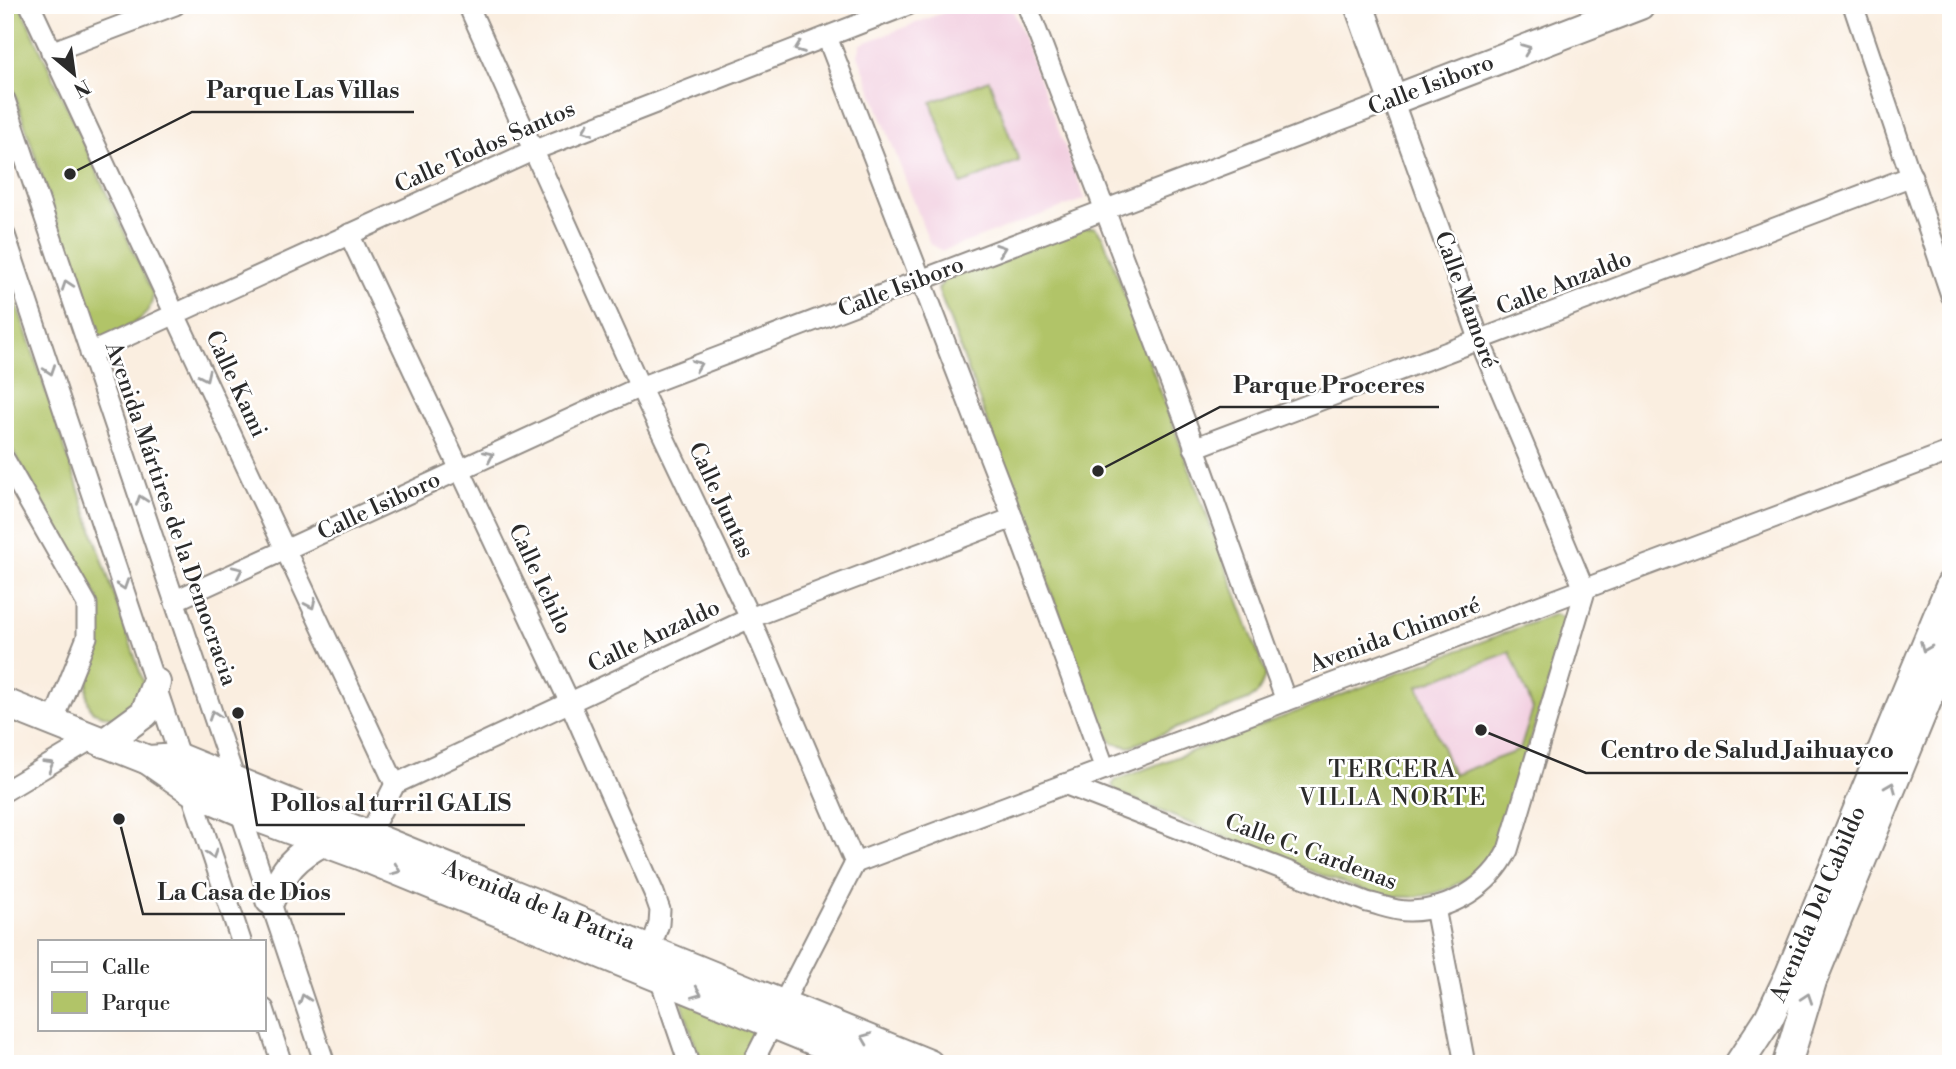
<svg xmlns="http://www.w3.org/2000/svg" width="1956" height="1069" font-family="'Libre Bodoni',serif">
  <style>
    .built { fill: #f2cfe0 }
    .green { fill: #b1c468; stroke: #6e784a; stroke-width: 2; fill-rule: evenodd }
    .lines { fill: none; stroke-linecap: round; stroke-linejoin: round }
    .street-casing { stroke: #928c86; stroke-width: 23 }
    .secondary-casing { stroke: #928c86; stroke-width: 32 }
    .street { stroke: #fff; stroke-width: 19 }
    .secondary { stroke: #fff; stroke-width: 28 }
    .oneway { stroke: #a0a0a0 }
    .labels { text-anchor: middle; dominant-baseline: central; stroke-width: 5; stroke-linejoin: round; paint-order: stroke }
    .street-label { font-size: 23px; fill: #2b2b2b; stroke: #fff }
    .neighbourhood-label { font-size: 24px; letter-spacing: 2px; fill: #2b2b2b; stroke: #fff }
    .leader { fill: none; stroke: #2b2b2b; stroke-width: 2.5 }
    .callout-dot { fill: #2b2b2b; stroke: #fff; stroke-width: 2.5 }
    .callout-label { font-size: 24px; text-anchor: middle; font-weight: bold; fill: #2b2b2b; stroke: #fff; stroke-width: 5; stroke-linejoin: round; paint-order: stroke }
  </style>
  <rect width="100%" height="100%" fill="#fff"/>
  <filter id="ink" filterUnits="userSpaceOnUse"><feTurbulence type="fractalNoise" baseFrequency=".0143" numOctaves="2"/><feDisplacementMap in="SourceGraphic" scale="14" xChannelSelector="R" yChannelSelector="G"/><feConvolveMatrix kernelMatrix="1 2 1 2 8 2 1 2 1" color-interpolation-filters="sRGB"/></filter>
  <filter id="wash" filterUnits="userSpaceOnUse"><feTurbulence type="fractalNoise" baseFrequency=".00686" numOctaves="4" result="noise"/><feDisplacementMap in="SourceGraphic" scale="28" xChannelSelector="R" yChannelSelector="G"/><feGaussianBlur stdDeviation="1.57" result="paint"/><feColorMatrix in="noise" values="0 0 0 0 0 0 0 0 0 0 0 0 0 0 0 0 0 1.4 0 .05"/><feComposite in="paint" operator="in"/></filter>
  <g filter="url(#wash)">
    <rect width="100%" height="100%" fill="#faeee0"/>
    <g class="built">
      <path d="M963 5H1011L1085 199 942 251 930 244 858 55 861 44Z"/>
      <path d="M1510 652 1533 709 1520 750 1453 775 1418 686Z"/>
    </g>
    <g class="green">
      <path d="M5 5H20L153 294C152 322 123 328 101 339L95 336 5 65Z"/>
      <path d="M989 80 1019 161 961 184 931 102Z"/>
      <path d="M1095 227 1103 237 1266 674 1258 693 1248 700 1129 747 1113 743 1102 729 938 289 945 280 1084 228Z"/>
      <path d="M5 269 144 684 142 699 115 719 93 712C74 689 108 635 98 598L5 437Z"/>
      <path d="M1555 614 1564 618 1566 627 1498 842C1484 874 1447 895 1412 897 1368 899 1320 873 1279 858 1224 837 1169 816 1116 791L1112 785 1116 780ZM1510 652 1533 709 1520 750 1453 775 1418 686Z"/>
      <path d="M681 999 756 1027 745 1053 738 1062 701 1064Z"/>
    </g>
  </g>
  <g filter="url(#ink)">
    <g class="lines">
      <defs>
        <g id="street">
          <path d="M30 5 395 784"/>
          <path d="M468 5 640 387 750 618 855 863 752 1064"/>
          <path d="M1027 5 1190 434 1286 701"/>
          <path d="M1853 5 1951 295"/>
          <path d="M827 37 1007 502 1105 769"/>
          <path d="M51 52 175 5"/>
          <path d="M5 100 235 780 240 811 325 1064"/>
          <path d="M349 234 570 703 654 893 660 910 659 924 650 950 689 1064"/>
          <path d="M5 235 241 941"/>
          <path d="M90 353 532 151 908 5"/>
          <path d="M1194 448 1912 176"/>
          <path d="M5 460 87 604V637L53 722"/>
          <path d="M176 600 640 387 1393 100 1480 341 1585 591"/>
          <path d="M1064 784 1367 902C1381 905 1397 912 1410 911 1452 910 1490 886 1508 850L1585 591"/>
          <path d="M5 791 92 739"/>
          <path d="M364 845 395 784 750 618 1013 518"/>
          <path d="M855 863 1951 451"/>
          <path d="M1435 908 1465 1064"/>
          <path d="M264 1009 282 1064"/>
        </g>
        <g id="secondary">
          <path d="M1359 5 1393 100 1640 5"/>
          <path d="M5 703 148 760 191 790 240 811 359 855 871 1064"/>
          <path d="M104 743 145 713 156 683"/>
          <path d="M148 760 179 758 929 1064"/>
          <path d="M270 900C285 869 293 857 324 841"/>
          <path d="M1739 1064 1769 1018 1789 976 1951 584"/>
          <path d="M1787 1064 1812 981 1951 642"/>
        </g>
      </defs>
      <use href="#street" class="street-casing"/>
      <use href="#secondary" class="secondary-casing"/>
      <use href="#street" class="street"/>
      <use href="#secondary" class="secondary"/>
    </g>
    <defs><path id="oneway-chevron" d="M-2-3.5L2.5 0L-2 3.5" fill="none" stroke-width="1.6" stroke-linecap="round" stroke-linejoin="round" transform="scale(1.75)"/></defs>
    <g class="oneway">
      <use href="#oneway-chevron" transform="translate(799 48) rotate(159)"/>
      <use href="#oneway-chevron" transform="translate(1526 49) rotate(-21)"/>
      <use href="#oneway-chevron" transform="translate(587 130) rotate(159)"/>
      <use href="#oneway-chevron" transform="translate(1001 249) rotate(-20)"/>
      <use href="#oneway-chevron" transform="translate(67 285) rotate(-109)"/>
      <use href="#oneway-chevron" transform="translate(697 365) rotate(-21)"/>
      <use href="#oneway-chevron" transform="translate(50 370) rotate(71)"/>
      <use href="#oneway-chevron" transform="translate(205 376) rotate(65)"/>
      <use href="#oneway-chevron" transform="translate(489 456) rotate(-25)"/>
      <use href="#oneway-chevron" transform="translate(141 500) rotate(-109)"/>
      <use href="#oneway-chevron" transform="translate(238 571) rotate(-25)"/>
      <use href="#oneway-chevron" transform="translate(123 585) rotate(71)"/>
      <use href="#oneway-chevron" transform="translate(311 604) rotate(65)"/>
      <use href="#oneway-chevron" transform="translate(1925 647) rotate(112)"/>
      <use href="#oneway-chevron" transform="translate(214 715) rotate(-108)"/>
      <use href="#oneway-chevron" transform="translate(49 765) rotate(-31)"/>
      <use href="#oneway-chevron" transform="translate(1891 787) rotate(-68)"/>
      <use href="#oneway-chevron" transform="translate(212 854) rotate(72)"/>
      <use href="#oneway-chevron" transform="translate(396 870) rotate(22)"/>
      <use href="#oneway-chevron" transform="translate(697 993) rotate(23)"/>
      <use href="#oneway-chevron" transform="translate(1807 998) rotate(-71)"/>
      <use href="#oneway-chevron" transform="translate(304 999) rotate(-109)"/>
      <use href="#oneway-chevron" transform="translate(866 1038) rotate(-158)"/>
    </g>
  </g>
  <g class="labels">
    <g class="street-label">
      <text transform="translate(1431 85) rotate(-21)">Calle Isiboro</text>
      <text transform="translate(485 147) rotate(-24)">Calle Todos Santos</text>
      <text transform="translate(1564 283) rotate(-21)">Calle Anzaldo</text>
      <text transform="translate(901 287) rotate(-21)">Calle Isiboro</text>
      <text transform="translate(1466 300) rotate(70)">Calle Mamoré</text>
      <text transform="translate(236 384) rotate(65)">Calle Kami</text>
      <text transform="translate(721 500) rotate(65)">Calle Juntas</text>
      <text transform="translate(379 506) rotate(-25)">Calle Isiboro</text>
      <text transform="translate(171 514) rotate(71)">Avenida Mártires de la Democracia</text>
      <text transform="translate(540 579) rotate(65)">Calle Ichilo</text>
      <text transform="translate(1395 635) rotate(-20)">Avenida Chimoré</text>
      <text transform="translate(654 636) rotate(-25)">Calle Anzaldo</text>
      <text transform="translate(1311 852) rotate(20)">Calle C. Cardenas</text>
      <text transform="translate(1818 904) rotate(-67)">Avenida Del Cabildo</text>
      <text transform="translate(539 905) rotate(22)">Avenida de la Patria</text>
    </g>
    <g class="neighbourhood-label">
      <text x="1393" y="770">TERCERA<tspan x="1393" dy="28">VILLA NORTE</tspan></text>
    </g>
  </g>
  <path class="leader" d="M70 174L192 112H414M1098 471L1220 407H1439M1481 730L1586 773H1908M238 713L257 825H525M119 819L143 914H345"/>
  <g class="callout-dot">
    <circle cx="70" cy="174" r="7"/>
    <circle cx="1098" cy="471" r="7"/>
    <circle cx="1481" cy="730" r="7"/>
    <circle cx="238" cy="713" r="7"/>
    <circle cx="119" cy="819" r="7"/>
  </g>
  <g class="callout-label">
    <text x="303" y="98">Parque Las Villas</text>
    <text x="1329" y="393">Parque Proceres</text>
    <text x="1747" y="758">Centro de Salud Jaihuayco</text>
    <text x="391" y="811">Pollos al turril GALIS</text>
    <text x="244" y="900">La Casa de Dios</text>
  </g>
  <rect width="1956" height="1069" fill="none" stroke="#fff" stroke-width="28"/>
  <rect x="38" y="940" width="228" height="91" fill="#ffffff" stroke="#aaaaaa" stroke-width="2"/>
  <rect x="52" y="962" width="35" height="10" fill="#ffffff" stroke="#aaaaaa" stroke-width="2"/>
  <text x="102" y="974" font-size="21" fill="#2b2b2b">Calle</text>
  <rect x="52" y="992" width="35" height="21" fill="#b1c468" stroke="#aaaaaa" stroke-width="2"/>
  <text x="102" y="1010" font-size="21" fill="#2b2b2b">Parque</text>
  <g transform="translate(74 74) rotate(151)" stroke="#ffffff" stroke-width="5" paint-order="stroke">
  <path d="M0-5L12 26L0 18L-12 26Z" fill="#2b2b2b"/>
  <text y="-10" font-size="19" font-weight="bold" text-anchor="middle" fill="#2b2b2b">N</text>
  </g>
</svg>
